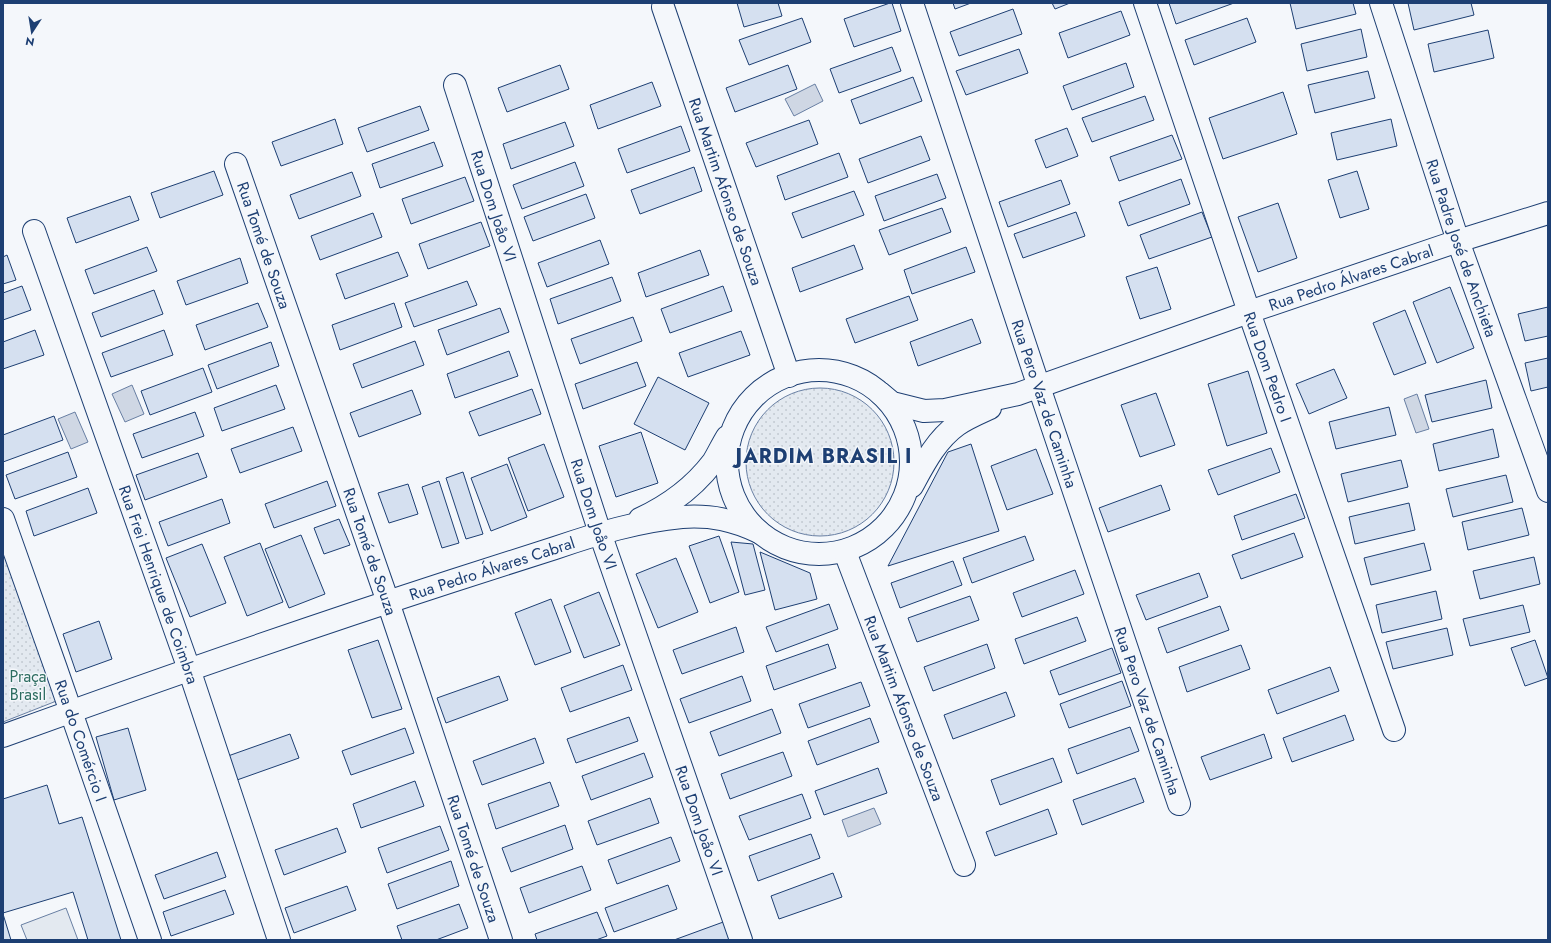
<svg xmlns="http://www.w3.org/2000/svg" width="1551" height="943" font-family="Jost,sans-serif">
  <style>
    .green { fill: #e3e9f0; stroke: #687fa3 }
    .park { fill: url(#park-dots); stroke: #687fa3 }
    .water { fill: #cfd7e4; stroke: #687fa3 }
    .building { fill: #d5e0f0; stroke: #1d3f73 }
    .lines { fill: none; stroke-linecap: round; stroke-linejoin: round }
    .street-casing { stroke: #1d3f73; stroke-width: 24 }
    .street { stroke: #f4f7fb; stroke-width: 22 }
    .labels { text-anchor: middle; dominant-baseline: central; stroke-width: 3; stroke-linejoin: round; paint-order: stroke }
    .street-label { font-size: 16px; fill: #1d3f73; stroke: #f4f7fb }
    .park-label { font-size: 16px; fill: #2c6c60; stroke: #f4f7fb }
    .district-label { font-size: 20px; font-weight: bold; letter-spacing: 1px; fill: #1d3f73; stroke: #f4f7fb }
  </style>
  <defs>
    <pattern id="park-dots" width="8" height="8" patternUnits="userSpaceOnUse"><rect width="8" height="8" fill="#e3e9f0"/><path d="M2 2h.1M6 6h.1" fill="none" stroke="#c2c9d1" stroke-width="1.8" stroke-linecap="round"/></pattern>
  </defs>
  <rect width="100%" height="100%" fill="#f4f7fb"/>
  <path class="green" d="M66 908 78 940H27L21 925Z"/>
  <g class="park">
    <circle cx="820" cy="462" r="74"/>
    <path d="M3 548 59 700 3 722Z"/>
  </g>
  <g class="water">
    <path d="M815 84 823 101 794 116 785 99Z"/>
    <path d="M132 385 144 414 125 422 112 394Z"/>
    <path d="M1417 394 1429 429 1416 433 1404 399Z"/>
    <path d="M75 412 88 442 71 449 58 419Z"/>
    <path d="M874 808 881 824 848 837 842 820Z"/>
  </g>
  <g class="building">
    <path d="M737 3H778L782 16 744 27Z"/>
    <path d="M890 3H892L901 31 854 47 844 19Z"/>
    <path d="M953 3H971L955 9Z"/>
    <path d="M1052 3H1070L1055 9Z"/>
    <path d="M1169 3H1234L1176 24Z"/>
    <path d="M1290 3H1353L1356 14 1296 29Z"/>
    <path d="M1408 3H1471L1474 15 1414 30Z"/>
    <path d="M1013 9 1022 34 959 56 950 32Z"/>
    <path d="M1121 11 1130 35 1068 58 1059 33Z"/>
    <path d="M802 18 811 42 749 65 739 40Z"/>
    <path d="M1247 18 1256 42 1194 65 1185 40Z"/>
    <path d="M1361 29 1367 57 1307 71 1301 44Z"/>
    <path d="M1488 30 1494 58 1434 72 1428 44Z"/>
    <path d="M892 47 901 71 839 93 830 69Z"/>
    <path d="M1019 49 1028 73 966 95 956 71Z"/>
    <path d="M1126 63 1134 87 1072 110 1063 86Z"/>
    <path d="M560 65 569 89 507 112 498 88Z"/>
    <path d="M788 65 797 89 735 112 726 88Z"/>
    <path d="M1368 71 1375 98 1315 113 1308 85Z"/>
    <path d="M913 77 922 101 860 124 851 100Z"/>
    <path d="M652 82 661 106 598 129 590 105Z"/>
    <path d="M1283 92 1297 134 1223 159 1209 118Z"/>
    <path d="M1145 96 1154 120 1092 142 1082 118Z"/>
    <path d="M420 106 429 130 367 152 358 128Z"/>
    <path d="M335 119 343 144 281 166 272 142Z"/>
    <path d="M1391 119 1397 146 1337 160 1331 133Z"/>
    <path d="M809 120 818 144 756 167 746 143Z"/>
    <path d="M565 122 574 146 511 169 503 144Z"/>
    <path d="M681 126 690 151 627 173 618 149Z"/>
    <path d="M1067 128 1078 156 1046 168 1035 140Z"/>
    <path d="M1172 135 1182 159 1119 181 1110 157Z"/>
    <path d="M921 136 930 160 868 183 859 159Z"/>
    <path d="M434 142 443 166 380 188 372 164Z"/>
    <path d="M839 153 848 177 785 200 777 176Z"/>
    <path d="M575 162 584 186 522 209 513 185Z"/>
    <path d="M694 167 702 191 640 214 631 190Z"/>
    <path d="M214 171 223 195 160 218 151 193Z"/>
    <path d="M1357 171 1369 209 1340 218 1328 180Z"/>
    <path d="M352 172 361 196 299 219 290 195Z"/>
    <path d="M937 174 946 198 884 221 875 196Z"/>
    <path d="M465 177 474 201 411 224 402 199Z"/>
    <path d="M1181 179 1190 204 1128 226 1119 202Z"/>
    <path d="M1061 180 1070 204 1008 227 999 202Z"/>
    <path d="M854 191 864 215 802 238 792 213Z"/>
    <path d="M586 194 595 218 533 241 524 217Z"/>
    <path d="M130 196 139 220 76 243 67 218Z"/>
    <path d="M1278 203 1297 258 1258 272 1238 217Z"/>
    <path d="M942 208 951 232 889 255 879 230Z"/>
    <path d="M1076 212 1085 236 1023 258 1014 234Z"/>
    <path d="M1202 212 1212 237 1149 259 1140 235Z"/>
    <path d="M373 213 382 237 320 260 311 236Z"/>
    <path d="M481 222 490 246 428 269 419 244Z"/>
    <path d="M600 240 609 264 547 287 538 263Z"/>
    <path d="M854 245 863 269 800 292 792 268Z"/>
    <path d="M147 247 157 271 94 294 85 270Z"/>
    <path d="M966 247 975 272 912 294 904 270Z"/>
    <path d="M700 250 709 275 646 297 638 273Z"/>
    <path d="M398 252 408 276 345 299 336 274Z"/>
    <path d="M7 255 16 280 3 284V257Z"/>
    <path d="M240 258 248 283 186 305 177 281Z"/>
    <path d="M1157 267 1171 309 1140 319 1126 277Z"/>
    <path d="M612 277 621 301 558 324 550 299Z"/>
    <path d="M467 281 477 305 414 327 405 303Z"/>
    <path d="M22 286 31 310 3 320V293Z"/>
    <path d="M723 286 732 311 670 333 661 309Z"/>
    <path d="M1450 287 1474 348 1437 363 1413 302Z"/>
    <path d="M154 290 163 314 101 337 92 313Z"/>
    <path d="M909 296 918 320 855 343 846 319Z"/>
    <path d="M258 303 268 327 205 350 196 325Z"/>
    <path d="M394 303 402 327 340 350 332 325Z"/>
    <path d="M1548 307V336L1525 341 1518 314Z"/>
    <path d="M500 308 509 332 447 355 438 330Z"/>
    <path d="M1405 310 1426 363 1394 375 1373 323Z"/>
    <path d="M633 317 642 341 580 364 571 339Z"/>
    <path d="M972 319 981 343 918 366 910 342Z"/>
    <path d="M35 330 44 355 3 369V342Z"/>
    <path d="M164 330 173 355 111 377 102 353Z"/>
    <path d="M741 331 750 355 688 377 679 353Z"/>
    <path d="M415 341 424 365 362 388 353 364Z"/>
    <path d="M271 342 279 366 217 389 208 365Z"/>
    <path d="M509 351 518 376 455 398 447 374Z"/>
    <path d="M1548 358V387L1531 391 1525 363Z"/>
    <path d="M637 362 646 386 583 409 575 384Z"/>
    <path d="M203 368 212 392 150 415 141 391Z"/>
    <path d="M1334 369 1347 398 1309 414 1296 384Z"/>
    <path d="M1248 371 1267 433 1227 446 1208 384Z"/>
    <path d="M658 377 709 403 685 450 634 424Z"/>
    <path d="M1486 380 1492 408 1432 422 1425 395Z"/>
    <path d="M276 385 285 409 222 431 214 408Z"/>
    <path d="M532 389 541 414 479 436 469 412Z"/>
    <path d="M412 390 421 414 359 437 350 413Z"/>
    <path d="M1156 393 1175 445 1140 457 1121 405Z"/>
    <path d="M1389 407 1396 435 1336 449 1329 422Z"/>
    <path d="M195 412 204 436 142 458 133 434Z"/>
    <path d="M54 416 63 440 3 462V435Z"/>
    <path d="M293 427 302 451 240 473 231 449Z"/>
    <path d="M1493 429 1499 457 1439 471 1433 444Z"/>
    <path d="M641 432 658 483 616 497 599 446Z"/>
    <path d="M544 444 564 497 528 511 508 458Z"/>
    <path d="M971 444 999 531 888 566 948 452Z"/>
    <path d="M1271 448 1280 472 1218 495 1208 470Z"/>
    <path d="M1036 449 1053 494 1007 510 991 466Z"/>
    <path d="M68 452 77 477 15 499 6 475Z"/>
    <path d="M198 453 207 477 145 500 136 475Z"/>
    <path d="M1401 460 1408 487 1348 502 1341 474Z"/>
    <path d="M507 464 527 517 491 531 471 478Z"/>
    <path d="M463 472 483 534 466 539 446 478Z"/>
    <path d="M1506 475 1513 502 1453 517 1446 489Z"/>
    <path d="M327 481 336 506 274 528 265 504Z"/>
    <path d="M439 481 459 543 442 548 422 487Z"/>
    <path d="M408 484 418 514 389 523 378 493Z"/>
    <path d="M1161 485 1170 510 1108 532 1099 508Z"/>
    <path d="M88 488 97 513 34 536 26 511Z"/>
    <path d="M1296 494 1305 518 1242 540 1234 516Z"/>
    <path d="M222 499 230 523 168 546 159 522Z"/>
    <path d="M1409 503 1415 530 1355 544 1349 517Z"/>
    <path d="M1522 508 1529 535 1468 550 1462 522Z"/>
    <path d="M339 519 350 545 324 554 314 528Z"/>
    <path d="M1294 533 1303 557 1241 579 1232 555Z"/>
    <path d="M301 535 325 594 289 608 265 549Z"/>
    <path d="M719 536 739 592 710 603 689 546Z"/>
    <path d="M1025 536 1034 560 972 583 963 558Z"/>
    <path d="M731 542 753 544 765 590 745 595Z"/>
    <path d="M260 543 283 602 247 616 224 557Z"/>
    <path d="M1424 543 1431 570 1371 585 1364 558Z"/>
    <path d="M202 544 226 603 190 617 166 558Z"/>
    <path d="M760 552 810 573 817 599 775 610Z"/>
    <path d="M1534 557 1540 584 1480 599 1473 571Z"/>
    <path d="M676 558 698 612 658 628 636 574Z"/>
    <path d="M953 561 962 585 900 608 891 583Z"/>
    <path d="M1075 570 1084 594 1022 617 1013 593Z"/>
    <path d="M1199 573 1208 597 1146 620 1136 595Z"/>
    <path d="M1436 591 1442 619 1382 633 1376 605Z"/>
    <path d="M599 592 620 645 584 658 564 606Z"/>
    <path d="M970 596 979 620 917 642 908 618Z"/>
    <path d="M551 599 571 652 535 665 515 613Z"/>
    <path d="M829 604 838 629 776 652 766 627Z"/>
    <path d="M1523 605 1530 632 1470 646 1463 619Z"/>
    <path d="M1220 606 1229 630 1167 653 1158 628Z"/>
    <path d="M1077 617 1086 641 1024 664 1015 639Z"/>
    <path d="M99 621 112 659 76 672 63 634Z"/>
    <path d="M736 627 744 652 682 674 673 650Z"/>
    <path d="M1447 628 1453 655 1393 669 1386 642Z"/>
    <path d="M378 640 402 709 372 718 348 650Z"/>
    <path d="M1535 640 1548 678 1525 686 1511 648Z"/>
    <path d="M828 644 836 668 774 690 766 666Z"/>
    <path d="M987 644 995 668 933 691 924 667Z"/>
    <path d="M1241 645 1250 669 1187 692 1179 667Z"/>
    <path d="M1112 648 1121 673 1059 695 1050 671Z"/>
    <path d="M623 665 632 690 570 712 561 688Z"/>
    <path d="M1330 667 1339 691 1277 714 1268 690Z"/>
    <path d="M499 676 508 700 446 723 437 698Z"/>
    <path d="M742 676 751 701 689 723 680 699Z"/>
    <path d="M1122 681 1131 706 1069 728 1060 704Z"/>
    <path d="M861 682 870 706 808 728 799 704Z"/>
    <path d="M1006 692 1015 716 953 739 944 715Z"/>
    <path d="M772 709 781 733 719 756 710 732Z"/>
    <path d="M1345 715 1354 740 1292 762 1283 738Z"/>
    <path d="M629 717 638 741 576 763 567 739Z"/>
    <path d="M870 718 879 742 817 765 808 741Z"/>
    <path d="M1130 727 1139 751 1077 774 1068 749Z"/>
    <path d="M128 728 146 790 114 800 96 737Z"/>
    <path d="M405 728 414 753 351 775 342 751Z"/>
    <path d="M290 734 299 758 237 780 228 756Z"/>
    <path d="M1264 734 1272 758 1210 780 1201 757Z"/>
    <path d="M535 738 544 763 482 785 473 761Z"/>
    <path d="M783 752 792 776 730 799 721 774Z"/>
    <path d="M644 753 653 777 591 800 582 776Z"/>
    <path d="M1053 758 1062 782 1000 805 991 780Z"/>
    <path d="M878 768 887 793 824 815 815 791Z"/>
    <path d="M1135 778 1144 802 1082 825 1073 800Z"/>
    <path d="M415 781 424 806 361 828 353 804Z"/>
    <path d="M550 782 559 806 496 829 488 804Z"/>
    <path d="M47 785 59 824 82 817 121 940H88L73 892 3 913V799Z"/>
    <path d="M802 794 811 818 749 840 739 816Z"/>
    <path d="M650 798 659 823 597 845 588 821Z"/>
    <path d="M1048 809 1057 834 995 856 986 832Z"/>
    <path d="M565 825 573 849 511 872 502 848Z"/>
    <path d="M440 826 449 850 387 873 378 848Z"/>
    <path d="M337 828 346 852 284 875 275 850Z"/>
    <path d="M811 834 820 858 758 881 749 856Z"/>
    <path d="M671 837 680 861 617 884 608 860Z"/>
    <path d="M217 852 226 877 164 899 155 875Z"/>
    <path d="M451 861 459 886 397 909 388 884Z"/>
    <path d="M582 866 591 890 529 913 520 888Z"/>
    <path d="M833 873 842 897 779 919 771 896Z"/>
    <path d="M668 885 677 909 614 932 605 908Z"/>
    <path d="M347 886 356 910 294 933 285 908Z"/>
    <path d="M225 890 234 914 171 936 163 912Z"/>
    <path d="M459 904 468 928 436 940H402L397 926Z"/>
    <path d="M597 912 607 936 596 940H537L535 934Z"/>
    <path d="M3 914 11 940H3Z"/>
    <path d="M726 921 732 940H674Z"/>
  </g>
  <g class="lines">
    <defs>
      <g id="street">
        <path id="s1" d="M912 3 1039 387 1179 804"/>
        <path id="s2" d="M1145 3 1249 312 1394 730"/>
        <path id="s3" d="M1381 3 1458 241 1548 491"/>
        <path id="s4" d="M663 7 789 376"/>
        <path id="s5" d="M455 85 600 533 741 940"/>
        <path id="s6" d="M236 164 388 602 501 940"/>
        <path id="s7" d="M34 231 189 669 279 940"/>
        <circle cx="819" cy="462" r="92"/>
        <path id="s8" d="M880 393 892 403 924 411 945 410 1018 394 1249 312 1458 241 1548 213"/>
        <path d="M912 486C924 464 936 440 957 425 967 418 979 413 990 408"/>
        <path id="s9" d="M3 519C53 659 102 799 150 940"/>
        <path d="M640 519C668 506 694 487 713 462 718 454 722 445 727 437"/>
        <path id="s10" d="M845 552 964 865"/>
        <path id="s11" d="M3 736C152 682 301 630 452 581 486 570 520 559 555 548 596 534 638 521 682 517 712 515 733 520 759 532"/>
      </g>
    </defs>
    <use href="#street" class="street-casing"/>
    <use href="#street" class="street"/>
  </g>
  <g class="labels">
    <g class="street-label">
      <text stroke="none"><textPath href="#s4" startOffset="195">Rua Martim Afonso de Souza</textPath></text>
      <text stroke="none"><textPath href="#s5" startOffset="127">Rua Dom Joåo VI</textPath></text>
      <text stroke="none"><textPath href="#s6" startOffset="86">Rua Tomé de Souza</textPath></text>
      <text stroke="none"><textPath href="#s3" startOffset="258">Rua Padre José de Anchieta</textPath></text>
      <text stroke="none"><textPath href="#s8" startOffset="497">Rua Pedro Álvares Cabral</textPath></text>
      <text stroke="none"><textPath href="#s2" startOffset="384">Rua Dom Pedro I</textPath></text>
      <text stroke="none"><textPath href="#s1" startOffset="422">Rua Pero Vaz de Caminha</textPath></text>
      <text stroke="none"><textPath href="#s5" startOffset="451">Rua Dom Joåo VI</textPath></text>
      <text stroke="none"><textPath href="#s6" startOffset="410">Rua Tomé de Souza</textPath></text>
      <text stroke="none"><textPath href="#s11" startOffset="517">Rua Pedro Álvares Cabral</textPath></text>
      <text stroke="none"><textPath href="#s7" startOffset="375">Rua Frei Henrique de Coimbra</textPath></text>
      <text stroke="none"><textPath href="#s10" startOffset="167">Rua Martim Afonso de Souza</textPath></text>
      <text stroke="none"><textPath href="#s1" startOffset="746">Rua Pero Vaz de Caminha</textPath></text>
      <text stroke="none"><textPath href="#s9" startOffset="235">Rua do Comércio I</textPath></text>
      <text stroke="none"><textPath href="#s5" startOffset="775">Rua Dom Joåo VI</textPath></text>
      <text stroke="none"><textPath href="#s6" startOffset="734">Rua Tomé de Souza</textPath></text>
    </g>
    <g class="park-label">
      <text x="28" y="676">Praça<tspan x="28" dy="18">Brasil</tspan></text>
    </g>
    <g class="district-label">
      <text x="824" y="456">JARDIM BRASIL I</text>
    </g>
  </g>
  <rect width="1551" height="943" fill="none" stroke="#1d3f73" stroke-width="8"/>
  <g transform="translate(32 32) rotate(192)" stroke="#f4f7fb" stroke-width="3" paint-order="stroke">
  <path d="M0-3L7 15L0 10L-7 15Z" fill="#1d3f73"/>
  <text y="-6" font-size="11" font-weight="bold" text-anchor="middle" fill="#1d3f73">N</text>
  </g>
</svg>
